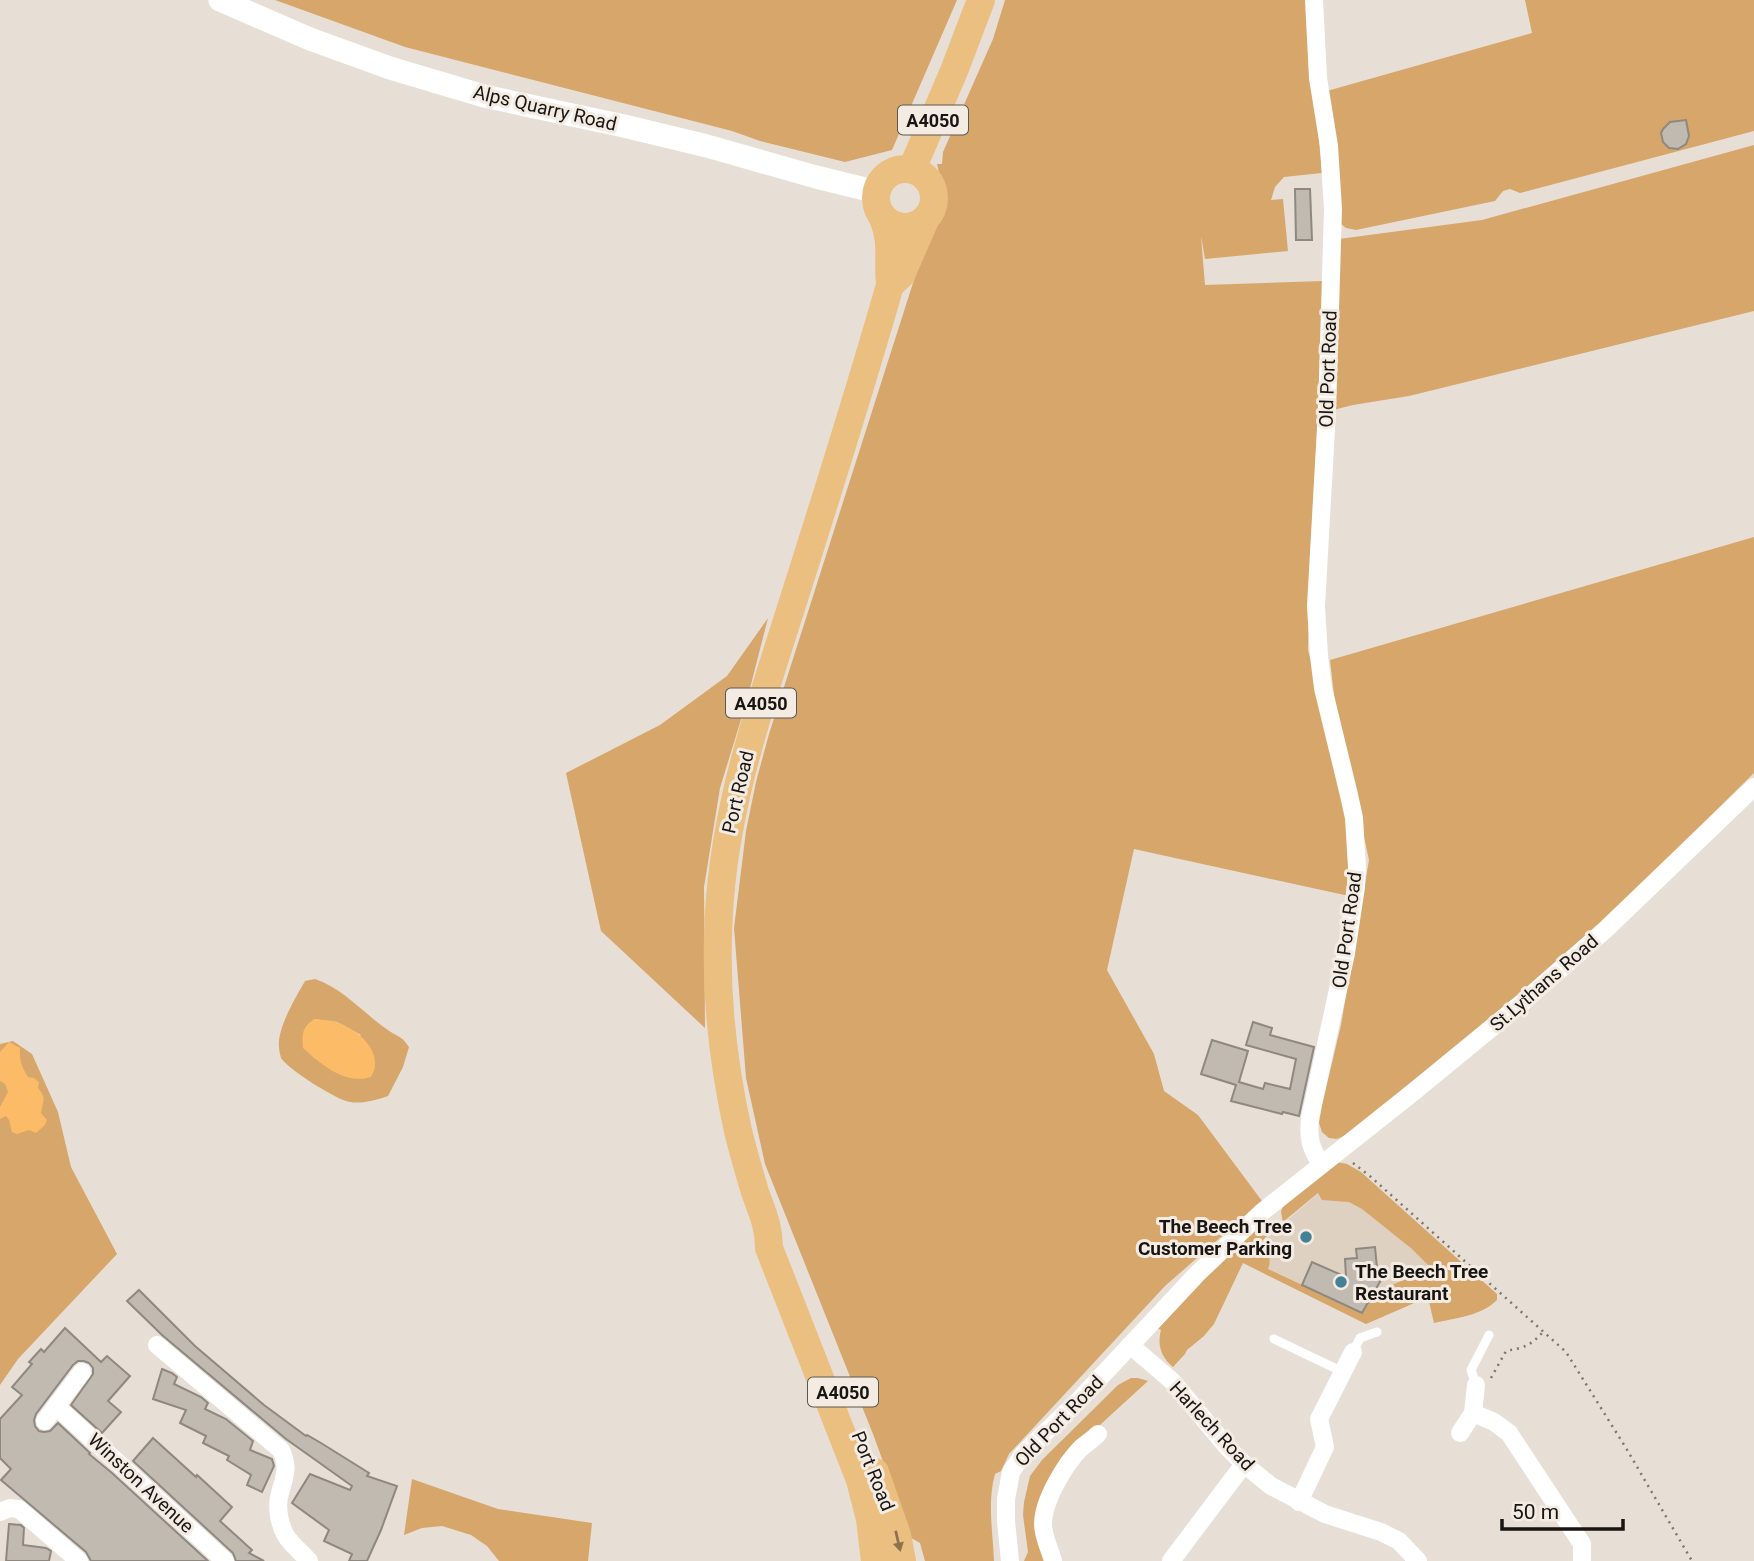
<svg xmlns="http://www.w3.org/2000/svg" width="1754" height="1561" font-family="Roboto,sans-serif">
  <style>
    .built { fill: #ded1c2 }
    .green { fill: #d7a66a; fill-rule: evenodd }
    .water { fill: #fcbb67 }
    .building { fill: #c1bab1; stroke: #8f8880; stroke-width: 2 }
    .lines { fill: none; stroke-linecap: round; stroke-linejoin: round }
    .path { stroke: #7b7570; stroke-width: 2.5; stroke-dasharray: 2 5; stroke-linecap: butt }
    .service { stroke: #fff; stroke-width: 9 }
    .minor { stroke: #fff; stroke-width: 18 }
    .tertiary { stroke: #fff; stroke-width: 23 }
    .primary { stroke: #ebbf80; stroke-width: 28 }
    .oneway { fill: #8c724e }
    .poi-dot { fill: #438296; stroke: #f4ece3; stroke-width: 2.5 }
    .labels { text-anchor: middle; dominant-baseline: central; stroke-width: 6; stroke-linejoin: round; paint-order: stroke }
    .shield { fill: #f4ece3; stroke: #5a5651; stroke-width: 2 }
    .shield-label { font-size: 18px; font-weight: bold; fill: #181512 }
    .street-label { font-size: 19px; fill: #181512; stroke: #f4ece3 }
    .poi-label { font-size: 19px; font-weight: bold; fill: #181512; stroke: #f4ece3; text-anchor: end }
  </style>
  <rect width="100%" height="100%" fill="#e7dfd6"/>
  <path class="built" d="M1341 1174 1491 1300 1474 1314 1434 1323 1428 1297 1366 1324 1243 1263 1249 1253Z"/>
  <g class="green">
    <path d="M275 0H957L892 150 845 162 760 141 732 131 405 47Z"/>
    <path d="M1005 0H1306L1322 173 1284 177 1275 187 1271 200 1283 199 1288 251 1205 259 1201 236 1205 285 1323 281 1321 357 1310 563 1308 650 1324 711 1340 785 1348 833 1349 896 1134 849 1107 970 1154 1054 1164 1091 1198 1115 1262 1201 1165 1286 1009 1454 1001 1471 995 1474C987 1502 993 1533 994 1561H925L920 1543 911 1538 873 1434 765 1164 746 1078 734 928 746 831 756 782 769 734 928 236 943 214 945 205 944 188 940 178 937 164H942L943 152 993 39Z"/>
    <path d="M1525 0H1754V131L1520 193 1510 189 1503 191 1495 201 1356 230 1346 228 1341 224 1327 91 1532 33Z"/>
    <path d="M1754 145V311L1409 396 1353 405 1333 410 1339 239 1482 220Z"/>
    <path d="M1754 537V773L1578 946 1346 1135 1337 1139 1329 1138 1322 1132 1319 1123 1322 1105 1341 1025 1369 860 1335 704 1330 660Z"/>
    <path d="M768 618 747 700 720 788 704 887 705 1028 601 931 566 773 660 725 727 676Z"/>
    <path d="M315 979C344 989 363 1013 388 1030 399 1038 401 1035 409 1047L403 1067 388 1096C376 1100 363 1104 350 1102 336 1100 288 1069 281 1058 280 1054 279 1050 279 1047 277 1028 296 997 305 981ZM314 1019 337 1022 361 1035 324 1064 313 1057Z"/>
    <path d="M13 1041 32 1054 58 1112 71 1167 117 1254 18 1359 0 1385V1044Z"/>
    <path d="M1337 1162 1347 1164 1361 1172 1497 1294V1300C1481 1316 1455 1318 1434 1323L1428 1297 1366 1324 1243 1263 1214 1324 1204 1336 1187 1350 1185 1354 1173 1367C1161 1357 1157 1345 1161 1330L1157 1328 1184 1298 1251 1232C1259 1229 1264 1228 1271 1232L1261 1242C1266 1255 1273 1255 1268 1269L1362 1313 1370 1301 1389 1291 1392 1285 1410 1277 1429 1275 1433 1270 1412 1249 1362 1209 1349 1202 1322 1200 1318 1193 1283 1222 1281 1212 1283 1206Z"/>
    <path d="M1131 1378H1138L1148 1381 1101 1424 1055 1473 1046 1561H1024L1028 1552 1023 1515 1024 1502 1030 1476 1042 1460 1118 1385Z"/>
    <path d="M412 1479 498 1509 592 1523 588 1561H499L487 1546 471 1535 442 1526 422 1528 404 1535Z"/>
  </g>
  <g class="water">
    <path d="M314 1019C321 1020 329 1020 336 1022 354 1028 377 1045 375 1066 375 1069 372 1075 371 1077 345 1085 322 1065 303 1048 302 1033 302 1028 314 1019Z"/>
    <path d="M9 1042 20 1048C19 1059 22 1068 28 1077L34 1078 39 1082 38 1088C47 1099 43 1100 41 1113L47 1120 45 1125 36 1133 29 1130 17 1134 12 1132 9 1120 6 1116 0 1119V1107L8 1092 5 1084 0 1081V1052Z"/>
  </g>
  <g class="building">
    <path d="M1686 120 1689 136 1686 144 1678 149 1669 148 1663 142 1661 133 1663 129 1670 122Z"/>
    <path d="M1295 189H1310L1312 240H1296Z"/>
    <path d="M1253 1022 1272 1028 1270 1035 1314 1047 1299 1116 1283 1112 1282 1114 1231 1101 1236 1085 1201 1074 1212 1040 1248 1051 1239 1082 1263 1089 1265 1083 1290 1089 1296 1059 1246 1045Z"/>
    <path d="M1375 1247 1377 1268H1380L1381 1280 1362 1313 1302 1285 1312 1262 1346 1277 1345 1259 1357 1258 1356 1249Z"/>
    <path d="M139 1290 195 1346 264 1405 306 1436 307 1435 321 1443 369 1473 367 1476 397 1486 381 1530 367 1561H349L352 1554 324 1541 329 1530 292 1503 310 1474 350 1490 352 1486 286 1439 162 1335 127 1301Z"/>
    <path d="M65 1328 101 1362 107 1356 130 1376 108 1401 121 1412 102 1433 71 1405 93 1374V1368L89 1363 84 1361H78L73 1365 36 1414 34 1420 35 1426 39 1431 44 1432 50 1431 58 1423 90 1453 89 1454 112 1473 208 1561H91L86 1552 1 1480 11 1469 0 1458V1419L22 1395 12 1387 32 1364 29 1362 41 1349 44 1352Z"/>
    <path d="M162 1369 172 1373 177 1377 174 1384 201 1397 208 1403 205 1409 226 1419 253 1441 250 1450 272 1459 274 1466 262 1492 247 1485 251 1475 227 1460 229 1456 203 1443 206 1436 180 1423 186 1410 153 1399Z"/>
    <path d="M153 1438 196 1477 197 1475 232 1507 220 1521 252 1550 249 1553 264 1561H236L233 1553 133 1461Z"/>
    <path d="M9 1524 21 1525 24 1528 23 1545 46 1548 51 1551 49 1561H6Z"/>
  </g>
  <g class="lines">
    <g class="path">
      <path d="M1353 1163 1371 1177 1566 1352 1626 1448 1692 1561"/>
      <path d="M1491 1378 1506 1351C1525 1347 1529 1347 1543 1332"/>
    </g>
    <g class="service">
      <path d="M1274 1339 1343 1372"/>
      <path d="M1353 1352 1360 1338 1377 1332"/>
      <path d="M1476 1385 1471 1370 1489 1335"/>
    </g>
    <g class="minor">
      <path d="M1314 0 1318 78 1329 146 1333 209 1327 411 1316 606 1319 656 1323 688 1349 795 1354 818 1357 867 1356 887 1346 953 1310 1118C1308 1138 1310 1147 1321 1164"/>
      <path d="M157 1345 281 1450C289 1468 285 1475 280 1493 276 1506 279 1524 286 1536 292 1545 302 1553 309 1561"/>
      <path d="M1130 1345 1172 1381 1228 1448 1244 1464 1271 1486 1325 1514 1381 1532 1399 1541 1418 1561"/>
      <path d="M56 1406 82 1372"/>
      <path d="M1473 1413 1494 1422 1509 1433 1582 1544V1561"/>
      <path d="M45 1421 56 1406 225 1561"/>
      <path d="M1460 1433 1473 1413 1476 1385"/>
      <path d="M1299 1502 1325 1447 1319 1419 1353 1352"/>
      <path d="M0 1512 10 1508 19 1509 79 1561"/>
      <path d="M1010 1561 1006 1521V1499L1011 1472 1024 1453 1081 1398 1197 1274 1262 1212 1416 1090 1523 1002 1605 930 1754 787"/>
      <path d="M1053 1561C1050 1549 1043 1537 1043 1524 1043 1501 1065 1464 1081 1448 1087 1443 1093 1439 1098 1434"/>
      <path d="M1171 1561 1244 1464"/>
    </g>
    <path class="tertiary" d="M220 0 310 39 390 68 484 96 624 126 707 146 816 177 877 192"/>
    <g class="primary">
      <circle cx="905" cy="198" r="29"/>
      <path d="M912 169 954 71 981 0"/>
      <path d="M890 285 901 275 925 220"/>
      <path d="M875 1472 897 1535 902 1561"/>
      <path d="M875 1561 870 1519 860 1480 769 1248C769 1226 762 1212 755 1192 749 1172 743 1151 738 1131 724 1067 716 1002 718 937 720 821 756 718 791 608 825 501 859 394 890 285 887 257 894 244 882 216"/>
    </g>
  </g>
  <defs><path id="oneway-solid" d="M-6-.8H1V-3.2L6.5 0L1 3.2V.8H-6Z" transform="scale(1.75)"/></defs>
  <use class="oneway" href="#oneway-solid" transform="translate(898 1541) rotate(77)"/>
  <g class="poi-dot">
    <circle cx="1306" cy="1237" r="7"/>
    <circle cx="1341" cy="1282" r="7"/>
  </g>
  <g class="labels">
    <g class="shield">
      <rect x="898" y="105.5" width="70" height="29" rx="5"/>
      <rect x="726" y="688.5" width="70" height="29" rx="5"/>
      <rect x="808" y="1377.5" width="70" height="29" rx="5"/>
    </g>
    <g class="shield-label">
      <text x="933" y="120">A4050</text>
      <text x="761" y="703">A4050</text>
      <text x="843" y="1392">A4050</text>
    </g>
    <g class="street-label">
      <text transform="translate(545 108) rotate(13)">Alps Quarry Road</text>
      <text transform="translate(1328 369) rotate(-88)">Old Port Road</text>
      <text transform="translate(738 792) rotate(-77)">Port Road</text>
      <text transform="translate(1347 930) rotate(-82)">Old Port Road</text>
      <text transform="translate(1544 983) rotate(-41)">St.Lythans Road</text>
      <text transform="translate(1059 1421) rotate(-46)">Old Port Road</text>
      <text transform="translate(1212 1426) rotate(47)">Harlech Road</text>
      <text transform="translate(873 1471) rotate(68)">Port Road</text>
      <text transform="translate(141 1483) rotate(43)">Winston Avenue</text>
    </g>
    <g class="poi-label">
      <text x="1292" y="1226">The Beech Tree<tspan x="1292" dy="22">Customer Parking</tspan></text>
      <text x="1355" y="1271" text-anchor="start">The Beech Tree<tspan x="1355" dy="22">Restaurant</tspan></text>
    </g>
  </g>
  <path d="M1502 1519v10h121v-10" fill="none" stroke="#181512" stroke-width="3.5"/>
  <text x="1512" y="1519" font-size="21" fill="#181512" stroke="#f4ece3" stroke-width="5" paint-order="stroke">50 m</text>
</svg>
